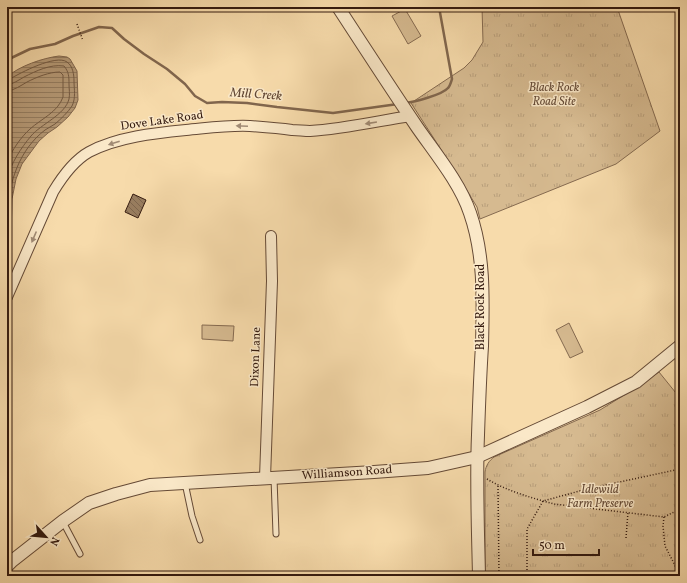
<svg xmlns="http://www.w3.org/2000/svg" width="687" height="583" font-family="Vollkorn,serif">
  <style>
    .green { fill: #d6ba90; stroke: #856a50 }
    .park { fill: url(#park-tufts); stroke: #856a50 }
    .water { fill: url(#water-rules); stroke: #81664d }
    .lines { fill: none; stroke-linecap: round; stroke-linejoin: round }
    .shore { stroke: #745a42; stroke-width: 1 }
    .stream { stroke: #81664d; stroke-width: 2.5 }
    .building { fill: url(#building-back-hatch); stroke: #341a0f }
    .service-casing { stroke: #654a36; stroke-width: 7 }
    .minor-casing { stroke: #654a36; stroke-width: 12 }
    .tertiary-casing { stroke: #654a36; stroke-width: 14 }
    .path { stroke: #341a0f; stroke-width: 1.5; stroke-dasharray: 1 2; stroke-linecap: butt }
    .service { stroke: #fae8c8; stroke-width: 5 }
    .minor { stroke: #fae8c8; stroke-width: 10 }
    .tertiary { stroke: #fae8c8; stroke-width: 12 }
    .oneway { fill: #a18b75 }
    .labels { text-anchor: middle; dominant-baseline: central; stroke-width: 3; stroke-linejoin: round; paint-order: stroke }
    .park-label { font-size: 12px; font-style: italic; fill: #654a36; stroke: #fae8c8 }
    .street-label { font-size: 12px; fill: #341a0f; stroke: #fae8c8 }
    .water-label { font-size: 13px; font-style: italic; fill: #614633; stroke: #fae8c8 }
  </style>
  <defs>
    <pattern id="park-tufts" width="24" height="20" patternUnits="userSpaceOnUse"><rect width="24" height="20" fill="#d6ba90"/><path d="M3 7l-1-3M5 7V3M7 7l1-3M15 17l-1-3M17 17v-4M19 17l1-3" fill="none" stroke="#b89f7b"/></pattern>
    <pattern id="water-rules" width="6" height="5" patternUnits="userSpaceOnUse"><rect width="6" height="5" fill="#b59976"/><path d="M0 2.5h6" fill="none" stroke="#947c5f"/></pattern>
    <pattern id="building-back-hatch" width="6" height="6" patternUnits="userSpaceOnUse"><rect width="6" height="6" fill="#997e60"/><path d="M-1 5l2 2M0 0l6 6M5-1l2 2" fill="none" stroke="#7e664e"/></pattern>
  </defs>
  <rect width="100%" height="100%" fill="#f7dbab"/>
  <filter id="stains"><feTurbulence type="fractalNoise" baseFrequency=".005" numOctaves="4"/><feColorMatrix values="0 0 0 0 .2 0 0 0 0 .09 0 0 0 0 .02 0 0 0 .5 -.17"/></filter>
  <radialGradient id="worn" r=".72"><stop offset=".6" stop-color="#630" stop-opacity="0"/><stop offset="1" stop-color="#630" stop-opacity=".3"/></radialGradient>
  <g class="green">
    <path d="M405 9 421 36 408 44 392 16Z"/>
    <path d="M569 323 583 352 570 358 556 330Z"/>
    <path d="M202 325 234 326 233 341 202 339Z"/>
  </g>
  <g class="park">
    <path d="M482 7H617L660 131 616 164 480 219 477 207 453 168 411 103 464 68 472 60 483 42Z"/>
    <path d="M659 372 680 398V576H485V472C486 465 489 461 494 457L600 410 634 389Z"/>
  </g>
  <path class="water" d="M59 56 67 57 70 59 77 71 78 100 75 108 68 117 57 127 48 133 39 141 22 164 16 179 12 199 11 237 7 255V77C19 66 43 58 59 56Z"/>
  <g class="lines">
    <g class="shore">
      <path d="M7 79H10C20 73 56 54 67 62 73 66 74 75 74 81 74 89 76 98 72 106 68 112 61 119 55 124 52 126 48 128 45 130 19 150 9 182 7 214"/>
      <path d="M7 85C13 84 19 80 24 77 36 71 50 64 64 66 69 72 69 77 69 84 69 89 70 94 69 99 65 115 41 124 31 136 21 148 11 163 7 179"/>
      <path d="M7 91C15 90 20 86 27 82 37 77 49 72 60 72L63 75V97C58 112 41 119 30 129 21 137 12 150 7 162"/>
    </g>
    <g class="stream">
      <path d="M7 60 30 49 55 44 73 36 99 27 112 28 124 39 144 54 167 69 185 84 195 96 207 103 222 102 247 103 277 107 333 113 398 104"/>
      <path d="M405 103C414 102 442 95 448 88 450 86 451 82 452 79L439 7"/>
    </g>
  </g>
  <path class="building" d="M133 194 146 200 138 218 125 212Z"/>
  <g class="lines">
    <defs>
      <g id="service">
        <path d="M274 478 276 534"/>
        <path d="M185 483 192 516 200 540"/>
        <path d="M63 522 80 554"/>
      </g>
      <g id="minor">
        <path d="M7 297 53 192C62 177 73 161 89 152 117 137 155 133 186 130 208 128 228 125 250 126 264 127 278 128 292 130 298 130 304 131 310 131 343 129 378 121 410 116"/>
        <path d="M265 478 272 281 271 236"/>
      </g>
      <g id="tertiary">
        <path d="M338 7C364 47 390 87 417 127 435 153 460 183 470 213 485 256 483 301 482 346 480 376 479 405 478 435 476 482 478 529 479 576"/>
        <path d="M7 566 12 561 63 521 89 503 116 494 150 485 374 472 428 468 477 457 587 407 636 382 680 346"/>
      </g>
    </defs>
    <use href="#service" class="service-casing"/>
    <use href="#minor" class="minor-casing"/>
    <use href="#tertiary" class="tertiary-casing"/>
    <g class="path">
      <path d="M77 24 83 41"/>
      <path d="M487 479C507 491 532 498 554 504L664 517 680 509"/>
      <path d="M498 486 499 576"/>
      <path d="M664 517 663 526 665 546 680 575"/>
      <path d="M626 538 628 512"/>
      <path d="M527 576V529L543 501 587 489 680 469"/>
    </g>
    <use href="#service" class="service"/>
    <use href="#minor" class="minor"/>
    <use href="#tertiary" class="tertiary"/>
  </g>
  <defs><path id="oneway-solid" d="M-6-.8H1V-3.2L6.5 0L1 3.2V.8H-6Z"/></defs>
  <g class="oneway">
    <use href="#oneway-solid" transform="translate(371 123) rotate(171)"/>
    <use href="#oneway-solid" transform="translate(242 126) rotate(-178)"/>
    <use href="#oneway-solid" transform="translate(114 143) rotate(162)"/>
    <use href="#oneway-solid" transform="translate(34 237) rotate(113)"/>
  </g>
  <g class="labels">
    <g class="park-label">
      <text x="554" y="88">Black Rock<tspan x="554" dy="14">Road Site</tspan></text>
      <text x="600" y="490">Idlewild<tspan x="600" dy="14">Farm Preserve</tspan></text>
    </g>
    <g class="street-label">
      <text transform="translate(162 121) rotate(-8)">Dove Lake Road</text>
      <text transform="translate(481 307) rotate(-90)">Black Rock Road</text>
      <text transform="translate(256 357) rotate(-88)">Dixon Lane</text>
      <text transform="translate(347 473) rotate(-4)">Williamson Road</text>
    </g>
    <g class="water-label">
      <text transform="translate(256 95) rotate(4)">Mill Creek</text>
    </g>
  </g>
  <rect width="687" height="583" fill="none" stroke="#f7dbab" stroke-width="24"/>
  <rect x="8" y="8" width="671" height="567" fill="none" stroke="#341a0f" stroke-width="2"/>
  <rect x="12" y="12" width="663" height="559" fill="none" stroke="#341a0f"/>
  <g transform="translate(46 537) rotate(117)" stroke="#fae8c8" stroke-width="3" paint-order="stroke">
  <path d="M0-3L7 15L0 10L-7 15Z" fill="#341a0f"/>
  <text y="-6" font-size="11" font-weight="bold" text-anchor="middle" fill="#341a0f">N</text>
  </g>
  <path d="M533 549v6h66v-6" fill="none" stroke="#341a0f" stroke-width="2"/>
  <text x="539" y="549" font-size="12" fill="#341a0f" stroke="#fae8c8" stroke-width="3" paint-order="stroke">50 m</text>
  <rect width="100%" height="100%" filter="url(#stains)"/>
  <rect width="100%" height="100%" fill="url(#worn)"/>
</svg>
